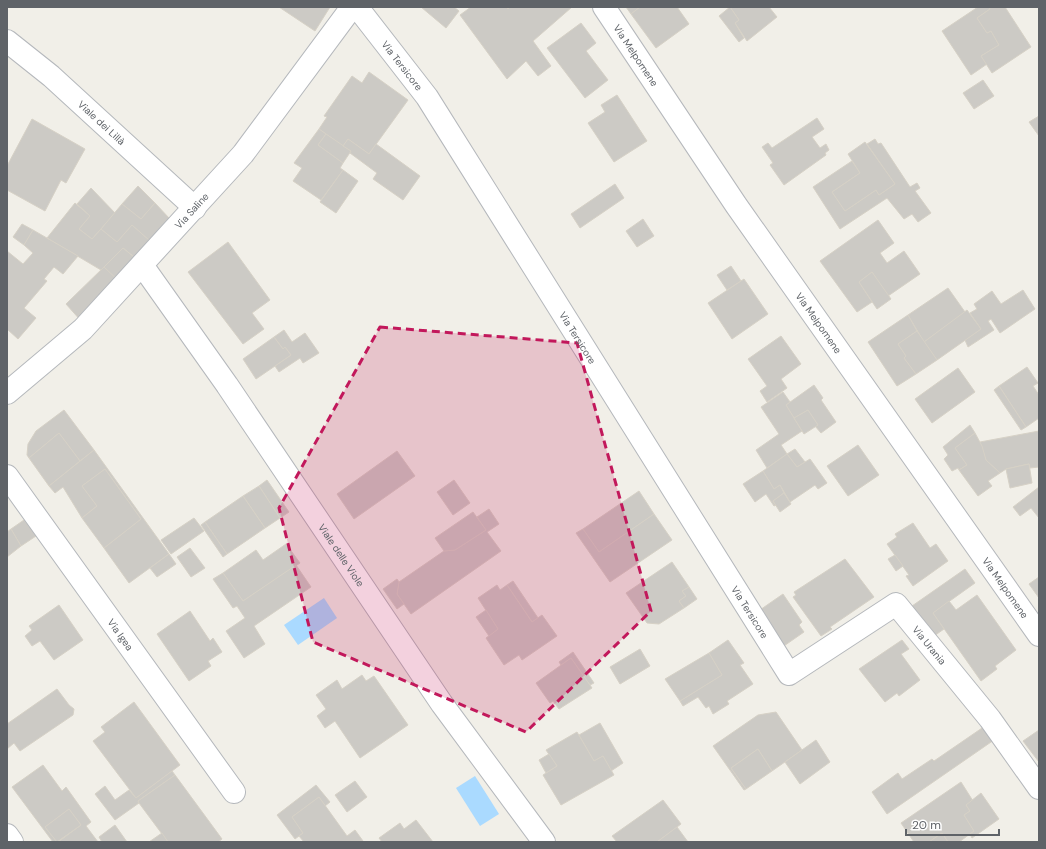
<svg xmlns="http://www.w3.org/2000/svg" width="1046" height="849" font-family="'DM Sans',sans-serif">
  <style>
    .water { fill: #aadaff }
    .building { fill: #cccac5; stroke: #d6d1c6 }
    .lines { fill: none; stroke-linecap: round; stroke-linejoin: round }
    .street-casing { stroke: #b5b8bc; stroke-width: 24 }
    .street { stroke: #fff; stroke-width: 22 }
    .marked { fill: #c2185b; fill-opacity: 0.2; stroke: #c2185b; stroke-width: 3; stroke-dasharray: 8 5; stroke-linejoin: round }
    .labels { text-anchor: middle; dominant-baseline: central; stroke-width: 3; stroke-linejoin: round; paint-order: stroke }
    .street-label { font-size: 10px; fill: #5f6368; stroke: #fff }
  </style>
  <rect width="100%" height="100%" fill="#f1efe8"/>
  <g class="water">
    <path d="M324 598 337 618 298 645 284 625Z"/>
    <path d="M475 776 499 814 480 826 456 788Z"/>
  </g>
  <g class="building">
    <path d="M279 7H330L315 31Z"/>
    <path d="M421 7H454L459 11 446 28Z"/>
    <path d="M471 7H506L508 9 510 7H572L533 41 551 66 538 76 526 61 507 79 460 15Z"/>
    <path d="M626 7H640L631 14Z"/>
    <path d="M640 7H677L689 24 656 48 631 14Z"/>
    <path d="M730 7H769L777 17 747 41 735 23 739 20Z"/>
    <path d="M730 7 739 20 735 23 744 38 739 42 719 16Z"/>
    <path d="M978 7H989L990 9 977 18 987 33 991 31 999 45 981 56 987 64 971 75 942 31Z"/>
    <path d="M989 7H1005L1031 47 992 73 981 56 999 45 991 31 987 33 977 18 990 9Z"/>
    <path d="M581 23 596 43 586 51 608 80 585 98 547 48Z"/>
    <path d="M369 72 408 100 369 154 348 139 343 146 319 129 327 117 324 116 352 76 362 83Z"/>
    <path d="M983 80 994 96 974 109 963 93Z"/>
    <path d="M617 95 647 141 614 162 588 123 605 112 601 105Z"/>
    <path d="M1039 116V136L1029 122Z"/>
    <path d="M817 118 824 129 812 137 820 148 826 144 829 150 825 153 826 155 784 185 770 165 773 163 762 147 768 143 772 148Z"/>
    <path d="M32 119 85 149 66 183 61 180 45 211 7 190V166Z"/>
    <path d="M319 129 326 134 318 145 343 163 340 168 343 170 321 200 293 181 302 168 294 163Z"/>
    <path d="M326 134 351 151 343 163 318 145Z"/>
    <path d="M348 139 369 154 376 144 420 176 403 200 373 179 377 173 350 153 351 151 343 146Z"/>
    <path d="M875 139 878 144 881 143 910 187 917 183 920 188 915 191 931 213 918 222 912 214 904 219 887 198 840 229 813 187 852 161 860 173 832 192 845 211 876 190 879 195 895 184 867 144Z"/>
    <path d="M865 142 895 184 879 195 876 190 845 211 832 192 860 173 848 154Z"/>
    <path d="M343 170 358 181 336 213 320 202Z"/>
    <path d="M615 184 624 198 580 228 571 214Z"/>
    <path d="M138 186 155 203 141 219 122 204Z"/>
    <path d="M91 188 115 213 92 239 79 229 90 216 77 204Z"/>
    <path d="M75 203 90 216 79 229 92 239 101 229 117 242 132 225 149 240 134 257 123 248 101 270 47 238Z"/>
    <path d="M155 203 169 218 149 240 132 225 117 242 101 229 122 204 141 219Z"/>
    <path d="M643 219 654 236 637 247 626 231Z"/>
    <path d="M878 220 894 243 880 253 887 263 904 251 920 274 888 296 872 272 859 282 872 302 857 312 820 261Z"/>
    <path d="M22 224 33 230 24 245 13 237Z"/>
    <path d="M33 230 78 256 63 274 54 267 44 279 47 281 24 308 36 318 18 339 7 329V251L23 264 33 253 24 245Z"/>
    <path d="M228 242 270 300 252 313 264 329 243 344 188 272Z"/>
    <path d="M123 248 134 257 115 278 104 267Z"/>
    <path d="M731 266 741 281 727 290 717 275Z"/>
    <path d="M104 267 121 283 82 322 66 304Z"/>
    <path d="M872 272 891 299 877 309 859 282Z"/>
    <path d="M744 279 768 314 732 339 708 303Z"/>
    <path d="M948 288 965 312 924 342 908 315Z"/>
    <path d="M1023 290 1035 309 1000 333 991 319 988 321 994 330 968 347 965 340 981 329 970 313 977 309 974 304 992 291 1001 304Z"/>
    <path d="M967 310 981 329 937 360 924 342Z"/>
    <path d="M908 315 917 331 898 344 906 356 904 358 916 374 897 386 868 342Z"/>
    <path d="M284 330 292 342 305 333 319 353 303 363 300 358 279 372 275 366 291 355 285 347 283 349 274 337Z"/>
    <path d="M917 331 937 360 916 374 904 358 906 356 898 344Z"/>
    <path d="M781 336 801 364 781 379 787 388 767 402 760 391 767 386 748 359Z"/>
    <path d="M274 337 283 349 285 347 291 355 256 379 243 359Z"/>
    <path d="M1027 367 1038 383 1033 386 1039 395V418L1026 427 999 386Z"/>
    <path d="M958 368 975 392 932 423 915 399Z"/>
    <path d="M814 385 823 398 821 400 836 422 821 433 815 426 818 425 808 410 794 418 786 405Z"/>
    <path d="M999 386 1026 427 1021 430 994 390Z"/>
    <path d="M783 392 790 402 786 405 802 431 781 445 787 454 767 468 756 450 779 434 761 407Z"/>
    <path d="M64 410 94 450 80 461 59 433 29 458 27 455 28 444 36 431Z"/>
    <path d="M808 410 818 425 804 434 794 418Z"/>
    <path d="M970 425 975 433 955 448 967 465 959 470 958 468 952 471 944 459 948 455 943 447Z"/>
    <path d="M1039 431V467L1030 468 1029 464 1006 469 1000 473 986 460 980 442Z"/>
    <path d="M59 433 80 461 49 486 29 458Z"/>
    <path d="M975 433 982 446 986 460 1000 473 988 481 992 486 978 496 959 470 967 465 955 448Z"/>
    <path d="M858 445 879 475 848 496 827 466Z"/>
    <path d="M795 449 805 462 797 467 787 454Z"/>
    <path d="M94 450 169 554 129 583 104 548 141 519 105 469 82 486 97 506 82 518 63 487 55 493 49 486Z"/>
    <path d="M397 451 415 476 354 519 337 494Z"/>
    <path d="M787 454 797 467 810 459 827 483 818 489 815 485 790 502 780 485 774 489 763 471Z"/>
    <path d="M1029 464 1032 483 1010 488 1006 469Z"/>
    <path d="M105 469 141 519 104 548 82 518 97 506 82 486Z"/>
    <path d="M763 471 774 489 780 485 784 493 773 501 776 505 774 506 766 494 755 502 743 484Z"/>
    <path d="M267 480 289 512 280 518 259 486Z"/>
    <path d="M454 480 470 503 453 515 437 492Z"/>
    <path d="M259 486 280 518 265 528 243 496Z"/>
    <path d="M1039 487V518L1031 508 1020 516 1013 507Z"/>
    <path d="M639 491 654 514 599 552 583 529Z"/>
    <path d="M784 493 791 504 780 512 773 501Z"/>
    <path d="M243 496 265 528 227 554 205 522Z"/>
    <path d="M489 509 499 524 487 532 501 551 411 614 397 594 399 582 444 551 455 550 486 530 477 517Z"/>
    <path d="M473 512 486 530 455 550 444 551 435 538Z"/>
    <path d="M654 514 672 540 610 582 576 533 583 529 599 552Z"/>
    <path d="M194 518 204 531 171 554 161 540Z"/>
    <path d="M24 520 36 536 21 546 11 529Z"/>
    <path d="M205 522 227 554 223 557 201 525Z"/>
    <path d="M913 523 930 548 936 544 948 561 913 586 906 576 909 575 887 544 897 537 895 534Z"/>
    <path d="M11 529 21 546 7 557V532Z"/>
    <path d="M286 544 300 563 243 601 223 573 256 550 263 560Z"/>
    <path d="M190 548 205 568 191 577 177 557Z"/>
    <path d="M169 554 176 564 157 577 150 568Z"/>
    <path d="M895 555 903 566 896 571 888 559Z"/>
    <path d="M845 559 874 597 830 627 832 629 821 636 793 597 796 595 794 592Z"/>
    <path d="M672 562 689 587 682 591 686 596 679 601 684 608 659 624 647 623 626 593Z"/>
    <path d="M296 565 311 587 254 626 265 644 244 658 226 631 245 618 237 606 233 608 213 579 223 573 243 601Z"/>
    <path d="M965 569 975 583 933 613 944 629 934 636 912 606Z"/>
    <path d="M1039 577V598L1029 584Z"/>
    <path d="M397 579 399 582 397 594 404 604 397 609 383 589Z"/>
    <path d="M513 581 538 618 532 622 507 585Z"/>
    <path d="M497 585 500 590 507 585 532 622 542 615 557 636 522 660 519 655 504 665 486 638 498 629 478 598Z"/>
    <path d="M689 587 697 599 684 608 679 601 686 596 682 591Z"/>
    <path d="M783 594 802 622 799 625 804 632 781 648 757 612Z"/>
    <path d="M977 595 1016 650 995 666 997 669 981 681 933 613 949 601 956 610Z"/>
    <path d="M59 605 83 640 54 660 40 641 32 646 25 636 32 630 29 626Z"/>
    <path d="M486 610 498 629 489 636 476 617Z"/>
    <path d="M190 611 210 641 213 638 222 652 208 661 211 666 189 681 157 634Z"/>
    <path d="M728 640 744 663 740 665 753 684 727 701 729 704 713 714 709 706 706 708 698 697 683 706 680 701 722 675 709 653Z"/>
    <path d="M902 640 909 649 901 654 920 680 899 696 897 693 885 702 859 669Z"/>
    <path d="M640 649 650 666 620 684 610 667Z"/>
    <path d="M573 652 594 683 590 685 571 658 561 665 559 662Z"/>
    <path d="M709 653 722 675 680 701 665 679Z"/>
    <path d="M571 658 592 688 559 709 553 701 550 703 536 683Z"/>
    <path d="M362 675 366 681 374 676 408 725 360 758 335 721 325 728 317 716 326 709 316 695 337 680 342 689Z"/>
    <path d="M57 689 69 705 74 709 73 715 20 751 14 743 7 749V724Z"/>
    <path d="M134 702 180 765 136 798 93 741 105 732 101 727Z"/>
    <path d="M776 712 802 750 772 771 758 749 731 768 746 789 744 790 713 746 758 715Z"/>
    <path d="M600 723 623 763 611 771 603 756 594 761 579 735Z"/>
    <path d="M985 726 994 740 887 814 872 792 898 773 902 779 932 759 934 761Z"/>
    <path d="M1039 730V762L1023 741Z"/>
    <path d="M577 732 594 761 603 756 614 775 561 805 543 775 557 766 546 750Z"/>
    <path d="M816 740 830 762 800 784 785 762Z"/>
    <path d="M758 749 772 771 746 789 731 768Z"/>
    <path d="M549 754 557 766 546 773 539 760Z"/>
    <path d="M43 765 62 791 66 787 91 822 86 826 98 842H58L81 825 69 809 45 827 57 842H53L12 787Z"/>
    <path d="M172 771 175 775 138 801 139 803 115 820 95 794 105 786 115 800 129 790 136 798Z"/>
    <path d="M175 775 222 839 218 842H168L139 803 138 801Z"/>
    <path d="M355 781 367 797 347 812 335 795Z"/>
    <path d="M961 782 973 801 966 805 970 811 964 815 974 831 959 842H948L942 833 929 842H914L901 823Z"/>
    <path d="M316 785 330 802 325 806 319 797 292 817 303 833 295 839 277 815Z"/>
    <path d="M981 793 999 819 972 838 970 834 974 831 964 815 970 811 966 805Z"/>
    <path d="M319 797 347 836 355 830 363 841 304 842 299 836 303 833 292 817Z"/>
    <path d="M663 800 681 824 657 842H617L612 836Z"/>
    <path d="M69 809 81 825 57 842 45 827Z"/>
    <path d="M416 820 433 842H382L379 838 400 823 404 829Z"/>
    <path d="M115 825 127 842H102L99 837Z"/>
    <path d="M677 827 688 842H657Z"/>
    <path d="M162 833 168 842H149Z"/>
    <path d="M942 833 948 842H929Z"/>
  </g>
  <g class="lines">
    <defs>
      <g id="street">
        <path id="s1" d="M357 7 427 97 789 674 896 604 990 719 1039 788"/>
        <path id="s2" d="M604 7 736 205 1039 635"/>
        <path id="s3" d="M7 41 51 76 195 208"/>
        <path id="s4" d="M142 265 227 385 442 704 544 842"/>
        <path id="s5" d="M7 393 83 329 243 154 352 7"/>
        <path id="s6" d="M7 476 234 792"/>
        <path d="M7 835 12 842"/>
      </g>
    </defs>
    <use href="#street" class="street-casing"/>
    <use href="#street" class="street"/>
  </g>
  <path class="marked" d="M380 327 577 343 651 611 526 732 313 642 279 508Z"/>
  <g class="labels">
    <g class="street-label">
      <text stroke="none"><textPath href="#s2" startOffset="58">Via Melpomene</textPath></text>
      <text stroke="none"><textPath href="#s1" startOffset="74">Via Tersicore</textPath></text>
      <text stroke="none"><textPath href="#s3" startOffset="125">Viale dei Lillà</textPath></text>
      <text stroke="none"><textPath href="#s5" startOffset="260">Via Saline</textPath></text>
      <text stroke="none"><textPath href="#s2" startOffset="382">Via Melpomene</textPath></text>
      <text stroke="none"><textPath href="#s1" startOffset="398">Via Tersicore</textPath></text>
      <text stroke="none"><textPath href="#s4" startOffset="352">Viale delle Viole</textPath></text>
      <text stroke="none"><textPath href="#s2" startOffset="706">Via Melpomene</textPath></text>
      <text stroke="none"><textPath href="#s1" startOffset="722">Via Tersicore</textPath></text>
      <text stroke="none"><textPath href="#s6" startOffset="195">Via Igea</textPath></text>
      <text stroke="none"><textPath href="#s1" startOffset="976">Via Urania</textPath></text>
    </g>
  </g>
  <rect width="1046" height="849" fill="none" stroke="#5f6368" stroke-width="16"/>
  <path d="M906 829v6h93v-6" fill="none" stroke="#5f6368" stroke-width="2"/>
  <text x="912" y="829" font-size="12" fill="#5f6368" stroke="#ffffff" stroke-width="3" paint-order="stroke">20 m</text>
</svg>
